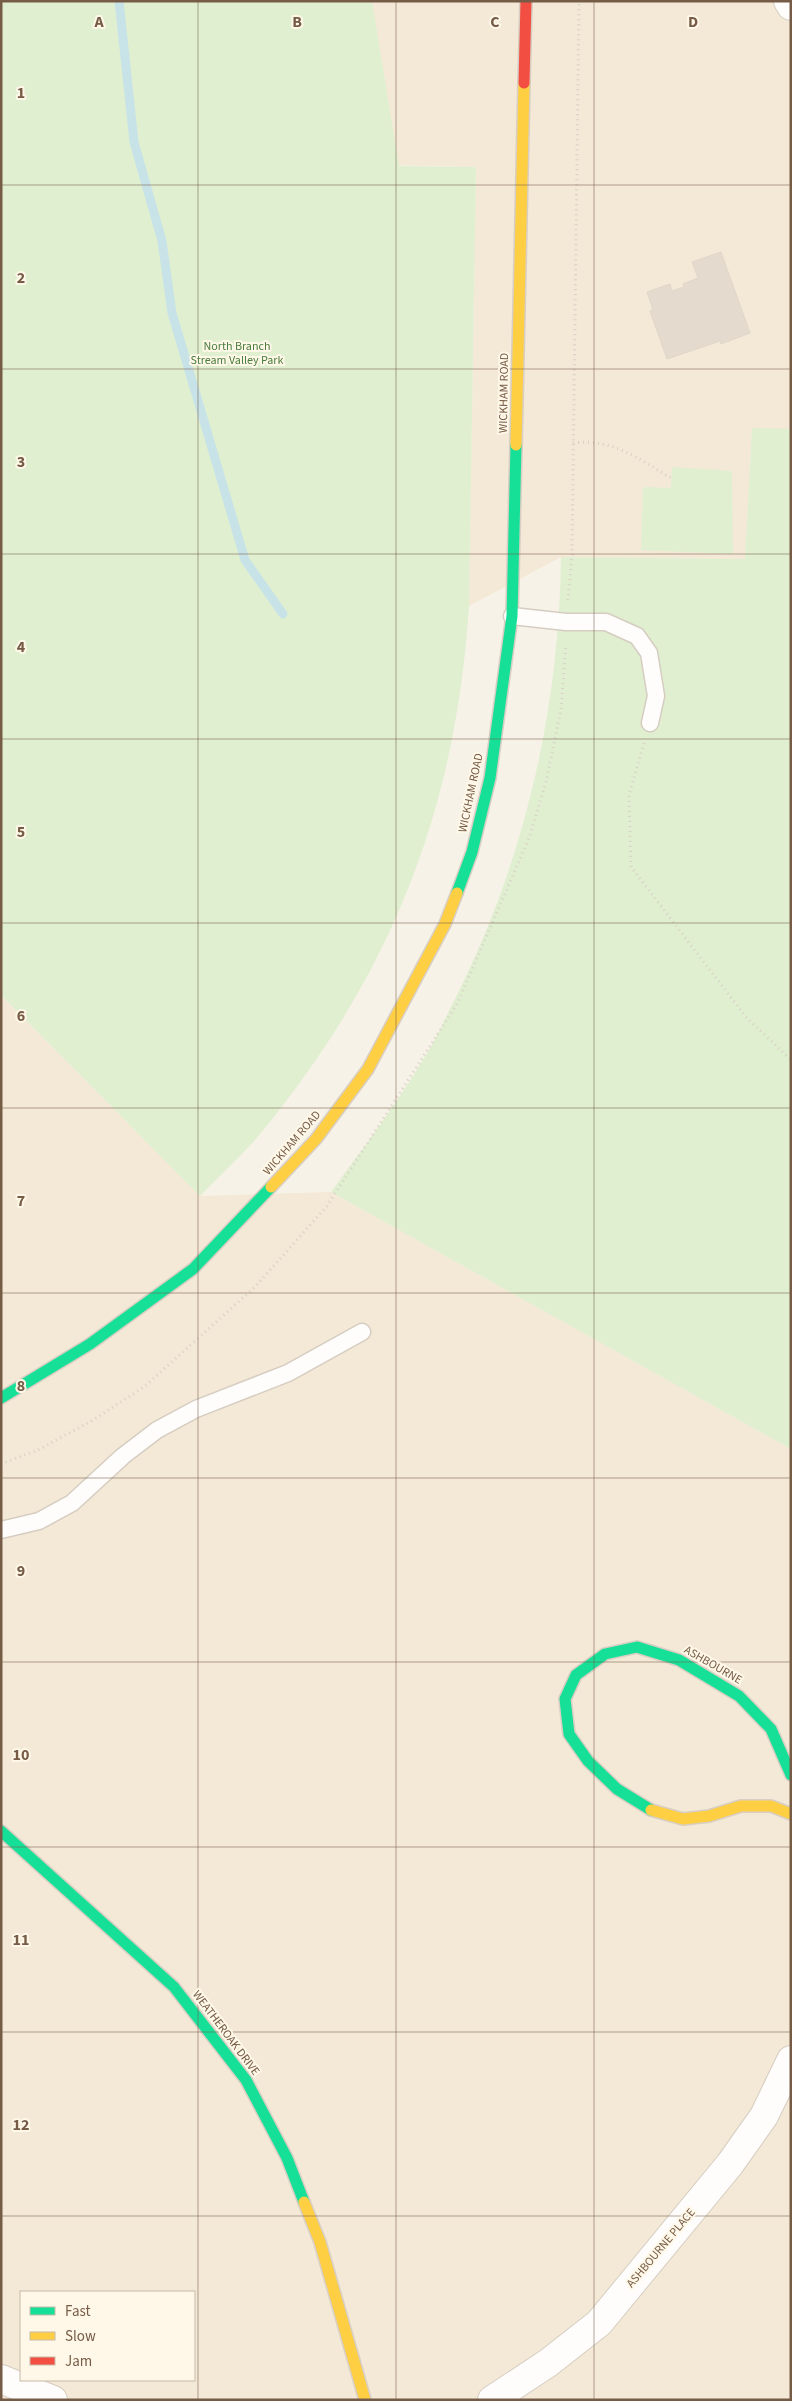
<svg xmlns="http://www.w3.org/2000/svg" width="792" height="2401" font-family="'Source Sans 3',sans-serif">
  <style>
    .residential { fill: #f3e9d6; fill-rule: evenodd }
    .green { fill: #e0efd0 }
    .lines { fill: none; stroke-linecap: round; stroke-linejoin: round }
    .stream { stroke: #c8e3e8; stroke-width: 9 }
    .building { fill: #e4dace; stroke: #e0d6c9 }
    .lane-casing { stroke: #d6cdc2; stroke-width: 19 }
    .street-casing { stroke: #d6cdc2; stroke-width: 30 }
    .fast-casing { stroke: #d8cec3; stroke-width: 14 }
    .slow-casing { stroke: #d8cec3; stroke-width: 14 }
    .jam-casing { stroke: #d8cec3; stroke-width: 14 }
    .path { stroke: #d8d0c8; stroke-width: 3; stroke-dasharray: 1 4; stroke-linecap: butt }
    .lane { stroke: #fefdfb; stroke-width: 16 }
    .street { stroke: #fefdfb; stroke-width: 28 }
    .fast { stroke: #16e098; stroke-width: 11 }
    .slow { stroke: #ffcf43; stroke-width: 11 }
    .jam { stroke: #f24e42; stroke-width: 11 }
    .grid { fill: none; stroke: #765c46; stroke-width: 1; stroke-opacity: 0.55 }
    .labels { text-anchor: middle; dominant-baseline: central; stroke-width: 4; stroke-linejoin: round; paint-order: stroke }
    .park-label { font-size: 12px; fill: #4a7d3d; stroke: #fff8e8 }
    .street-label { font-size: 12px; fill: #765c46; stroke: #fff8e8 }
    .grid-label { font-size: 16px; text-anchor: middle; font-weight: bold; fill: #765c46; stroke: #fff8e8; stroke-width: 4; stroke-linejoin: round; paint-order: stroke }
  </style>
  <rect width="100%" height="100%" fill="#f7f2e7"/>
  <g class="residential">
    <path d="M346 1H791V429H752L745 559 561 557 469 606 476 167 384 165Z"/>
    <path d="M1 995 200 1196 331 1192 791 1449V2400H1ZM21 2292H194V2380H21Z"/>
  </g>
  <g class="green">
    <path d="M1 1H372L399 166 476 167 469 606C456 808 393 970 265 1128 246 1152 221 1174 200 1196L1 995Z"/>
    <path d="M752 428 791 429V1449L331 1192C363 1148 396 1105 424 1058 436 1040 444 1020 454 1001 524 862 559 713 561 557L745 559Z"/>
    <path d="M672 467 732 471 733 554 641 550 643 487 671 488Z"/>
  </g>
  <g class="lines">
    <path class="stream" d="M119 1 134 142 162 241 172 313 245 560 283 614"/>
  </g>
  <path class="building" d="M721 252 750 333 721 344 720 341 667 359 650 311 653 310 647 292 670 284 672 291 684 287 683 284 698 278 692 262Z"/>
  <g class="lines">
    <defs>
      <g id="lane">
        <path d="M512 616 566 622H606L637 636 649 653 656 696 650 723"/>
        <path d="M1 1530 39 1521 72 1503 123 1456 157 1430 196 1409 288 1373 362 1332"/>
      </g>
      <g id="street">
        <path d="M788 1 791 6"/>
        <path d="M1 2379 53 2400"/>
        <path d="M492 2400 548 2363 599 2323 730 2164 764 2116 791 2060"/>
      </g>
      <g id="fast">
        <path d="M457 893 472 852 490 778 512 616 516 445"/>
        <path d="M1 1398 90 1344 193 1269 271 1187"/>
        <path d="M651 1810 617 1789 588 1761 569 1734 565 1699 576 1675 605 1654 637 1647 679 1660 739 1696 771 1729 791 1775"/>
        <path d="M1 1831 174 1987 246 2080 287 2158 304 2202"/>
      </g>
      <g id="slow">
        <path d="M516 445 524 83"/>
        <path d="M271 1187 316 1139 368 1069 445 924 457 893"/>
        <path d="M651 1810 683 1819 709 1816 741 1806H771L791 1814"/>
        <path d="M304 2202 320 2242 365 2400"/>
      </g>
      <path id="jam" d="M524 83 526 1"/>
    </defs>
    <use href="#lane" class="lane-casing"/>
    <use href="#street" class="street-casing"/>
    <use href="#fast" class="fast-casing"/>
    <use href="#slow" class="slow-casing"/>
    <use href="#jam" class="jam-casing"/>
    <g class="path">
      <path d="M573 443C611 438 638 458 669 477L674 478"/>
      <path d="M568 600 572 555 579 1"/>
      <path d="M644 743 629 795 631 867 746 1017 791 1060"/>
      <path d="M1 1464 38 1450 93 1420 144 1387 255 1287 327 1206 457 1004 529 838 546 782 561 709 566 644"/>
    </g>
    <use href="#lane" class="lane"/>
    <use href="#street" class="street"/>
    <use href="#fast" class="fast"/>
    <use href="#slow" class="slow"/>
    <use href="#jam" class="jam"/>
  </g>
  <path class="grid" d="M198 1V2400M396 1V2400M594 1V2400M1 185H791M1 369H791M1 554H791M1 739H791M1 923H791M1 1108H791M1 1293H791M1 1478H791M1 1662H791M1 1847H791M1 2032H791M1 2216H791"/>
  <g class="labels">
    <g class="park-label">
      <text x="237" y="346">North Branch<tspan x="237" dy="14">Stream Valley Park</tspan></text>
    </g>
    <g class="street-label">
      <text transform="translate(504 393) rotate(-89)">WICKHAM ROAD</text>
      <text transform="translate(471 793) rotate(-78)">WICKHAM ROAD</text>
      <text transform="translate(292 1143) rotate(-49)">WICKHAM ROAD</text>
      <text transform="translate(713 1665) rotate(30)">ASHBOURNE</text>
      <text transform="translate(226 2033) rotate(53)">WEATHEROAK DRIVE</text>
      <text transform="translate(661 2248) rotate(-50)">ASHBOURNE PLACE</text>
    </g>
  </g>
  <g class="grid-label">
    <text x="99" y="27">A</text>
    <text x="297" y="27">B</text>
    <text x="495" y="27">C</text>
    <text x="693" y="27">D</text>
    <text x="21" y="98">1</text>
    <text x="21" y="283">2</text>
    <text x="21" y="467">3</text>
    <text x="21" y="652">4</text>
    <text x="21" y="837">5</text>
    <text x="21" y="1021">6</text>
    <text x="21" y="1206">7</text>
    <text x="21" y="1391">8</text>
    <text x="21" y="1576">9</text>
    <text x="21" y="1760">10</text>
    <text x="21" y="1945">11</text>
    <text x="21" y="2130">12</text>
  </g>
  <rect width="792" height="2401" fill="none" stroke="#765c46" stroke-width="5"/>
  <rect x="20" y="2291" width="175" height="90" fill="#fff8e8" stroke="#c8baa7"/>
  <rect x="30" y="2307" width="25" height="8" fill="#16e098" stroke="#c8baa7"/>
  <text x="65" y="2316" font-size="15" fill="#765c46">Fast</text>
  <rect x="30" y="2332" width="25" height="8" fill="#ffcf43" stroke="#c8baa7"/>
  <text x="65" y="2341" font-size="15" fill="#765c46">Slow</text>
  <rect x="30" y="2357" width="25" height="8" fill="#f24e42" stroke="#c8baa7"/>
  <text x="65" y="2366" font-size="15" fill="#765c46">Jam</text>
</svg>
